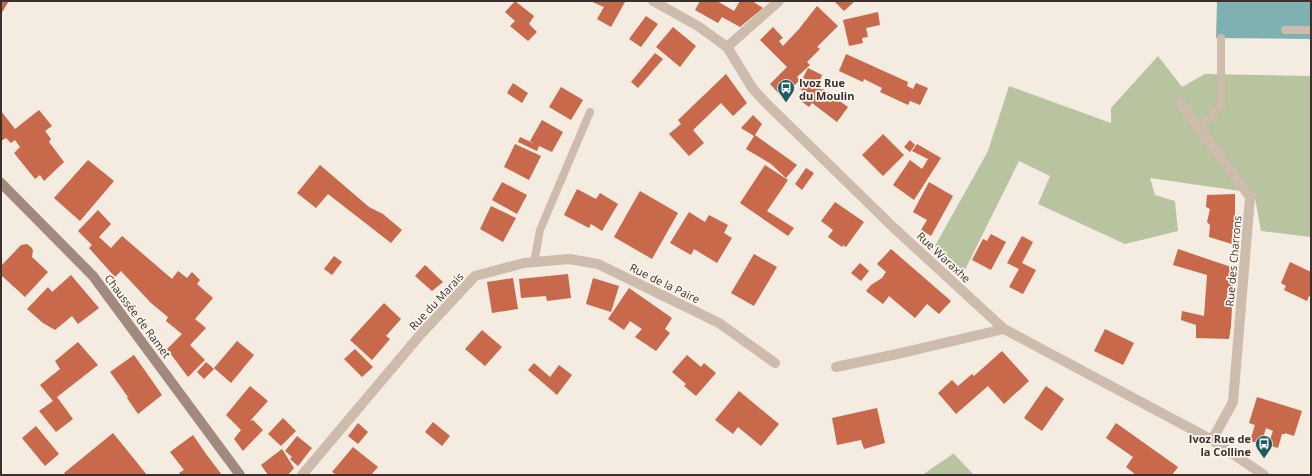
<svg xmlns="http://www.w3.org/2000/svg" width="1312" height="476" font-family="'Open Sans',sans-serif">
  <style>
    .green { fill: #b8c4a0 }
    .water { fill: #7fb0b2 }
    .building { fill: #c8694b }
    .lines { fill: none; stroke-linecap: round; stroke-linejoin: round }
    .lane { stroke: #cdbbac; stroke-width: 8 }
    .street { stroke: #cdbbac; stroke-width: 10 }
    .secondary { stroke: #a18a7d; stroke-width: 10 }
    .labels { text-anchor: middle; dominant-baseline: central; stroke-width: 3.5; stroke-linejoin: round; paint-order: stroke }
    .poi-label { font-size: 11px; font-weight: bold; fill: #3b302b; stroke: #fbf5ee; text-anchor: start }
    .street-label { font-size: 11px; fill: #3b302b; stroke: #fbf5ee }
  </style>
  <rect width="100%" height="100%" fill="#f4ebe1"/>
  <g class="green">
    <path d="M1158 56 1182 87 1205 74 1311 76V237L1261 231 1254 193 1150 178 1155 195 1175 201 1178 231 1125 244 1038 204 1050 176 1019 161 964 272 935 246 988 151 1009 86 1111 123V108Z"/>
    <path d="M953 453 974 475H922L953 454Z"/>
  </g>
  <path class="water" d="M1217 1H1311V39L1216 38Z"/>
  <g class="building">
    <path d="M1 1H9L1 14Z"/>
    <path d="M515 1 534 16 529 24 537 32 528 41 510 26 515 21 505 12Z"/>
    <path d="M590 1H624L625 2 611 27 597 19 604 7Z"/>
    <path d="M700 1H717L734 11 740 1H752L763 8 740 27 722 17 718 23 695 10Z"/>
    <path d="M834 1H855L844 11Z"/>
    <path d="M817 6 838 26 817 47 820 49 807 62 810 65 797 77 800 80 782 97 770 84 787 67 760 40 773 27 783 38 779 41 783 46 799 29Z"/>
    <path d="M878 12 880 25 866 28 868 37 862 38 863 43 849 46 843 20Z"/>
    <path d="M646 16 658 24 641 47 629 39Z"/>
    <path d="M673 27 696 46 680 67 656 47Z"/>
    <path d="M655 53 663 59 638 88 631 82Z"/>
    <path d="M846 54 908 82 907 86 913 89 916 83 928 88 920 105 910 101 908 105 880 92 882 88 864 79 863 82 839 71Z"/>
    <path d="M808 68 822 75 818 85 803 78Z"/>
    <path d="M726 74 747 103 733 116 721 103 693 130 704 143 689 156 669 134 681 124 678 120Z"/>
    <path d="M802 79 814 84 822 90 823 89 848 107 837 122 812 103 809 107 801 101 806 94 798 87Z"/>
    <path d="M513 83 528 93 522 103 507 93Z"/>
    <path d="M561 87 583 100 571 120 549 107Z"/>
    <path d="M39 110 52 126 45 131 51 139 49 142 64 162 44 181 40 175 35 179 14 153 20 147 15 140 11 143 6 138 1 141V111L15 129Z"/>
    <path d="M753 115 762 124 755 135 797 165 786 178 771 164 746 149 754 136 741 128Z"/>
    <path d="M542 120 563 132 552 152 539 146 537 151 518 142 520 137 535 144 530 141Z"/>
    <path d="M883 134 904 155 883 176 862 155Z"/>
    <path d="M910 140 915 145 910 152 904 147Z"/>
    <path d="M515 144 541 156 529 180 504 167Z"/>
    <path d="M917 144 941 158 914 200 893 185 910 160 922 169 928 159 912 151Z"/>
    <path d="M88 160 114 181 80 221 54 198Z"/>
    <path d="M320 165 369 207 383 214 402 230 391 243 328 194 316 208 297 193Z"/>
    <path d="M765 165 788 180 767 211 794 228 788 236 740 203Z"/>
    <path d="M806 168 814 173 802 190 795 184Z"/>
    <path d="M502 182 527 195 517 214 492 200Z"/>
    <path d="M929 182 953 196 931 236 921 230 927 220 913 212Z"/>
    <path d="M577 189 596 199 600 193 618 204 602 231 591 224 589 228 564 215Z"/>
    <path d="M640 191 678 213 652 259 614 237Z"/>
    <path d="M1235 194V245L1209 237 1210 225 1207 222 1210 209 1206 207 1207 195Z"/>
    <path d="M835 202 864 222 846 247 843 245 842 247 828 237 833 230 821 221Z"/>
    <path d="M491 206 516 218 503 242 480 229Z"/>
    <path d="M98 210 111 224 99 237 111 248 122 236 172 279 178 271 187 278 192 272 200 280 197 284 213 298 195 319 206 328 190 345 205 360 188 377 167 349 182 334 166 321 168 317 151 303 121 271 115 277 89 248 92 245 78 231Z"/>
    <path d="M689 212 705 222 709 215 728 225 724 233 732 238 717 263 694 249 691 255 670 243Z"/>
    <path d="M991 234 1006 242 991 270 972 260 983 239 987 241Z"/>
    <path d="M1022 236 1033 242 1022 263 1036 270 1023 294 1009 287 1019 269 1007 263Z"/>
    <path d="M27 244 31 247 33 250 32 257 48 272 25 297 1 275V266L21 245Z"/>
    <path d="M891 249 951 301 939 314 927 304 915 318 889 296 883 304 866 291 871 285 882 278 886 272 877 264Z"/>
    <path d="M1178 249 1234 268 1231 326 1229 339 1196 338V325L1181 320 1182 311 1204 316 1207 275 1173 265Z"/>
    <path d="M754 254 777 267 754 306 731 293Z"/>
    <path d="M334 256 342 262 332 275 324 269Z"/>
    <path d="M1290 262 1311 272V297L1309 296 1307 301 1284 290 1286 286 1281 283Z"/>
    <path d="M860 263 869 271 861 281 851 273Z"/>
    <path d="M425 265 443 282 432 291 415 276Z"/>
    <path d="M568 274 571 298 547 301 546 296 521 298 519 279Z"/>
    <path d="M71 275 99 308 78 324 72 316 55 330 43 323 27 309 48 287 52 292Z"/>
    <path d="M513 278 518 309 492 313 487 282Z"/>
    <path d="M593 278 619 286 611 312 586 304Z"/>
    <path d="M629 288 672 318 665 329 670 333 656 351 635 337 642 329 630 321 624 330 608 319Z"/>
    <path d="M384 303 401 319 386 336 390 339 372 360 350 340Z"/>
    <path d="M1105 329 1134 343 1123 365 1094 351Z"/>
    <path d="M482 330 502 347 485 366 465 349Z"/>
    <path d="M237 341 254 355 231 383 214 368Z"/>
    <path d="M78 342 98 365 57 397 73 419 56 432 39 411 53 401 40 385 60 369 55 361Z"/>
    <path d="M355 349 373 367 362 377 344 359Z"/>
    <path d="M1002 351 1029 381 1004 404 988 386 956 414 938 393 952 380 958 386 972 374 974 376Z"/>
    <path d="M134 355 162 395 138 414 127 398 128 397 110 372Z"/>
    <path d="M687 355 701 367 704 363 716 373 696 396 684 386 686 384 672 372Z"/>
    <path d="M206 362 214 369 204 379 197 372Z"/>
    <path d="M534 363 550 377 559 365 572 375 557 395 528 370Z"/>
    <path d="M250 386 268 401 250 421 253 420 263 430 243 451 234 439 241 430 226 415Z"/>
    <path d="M1046 386 1064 399 1042 431 1024 418Z"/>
    <path d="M739 391 779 424 761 446 738 427 733 434 715 420Z"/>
    <path d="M1257 397 1302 411 1294 436 1285 433V434H1282L1278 448 1268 445 1273 431 1266 428 1261 444 1250 441 1255 425 1249 423Z"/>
    <path d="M877 408 885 443 864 449 861 440 837 445 832 418Z"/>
    <path d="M283 418 296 431 281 446 268 434Z"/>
    <path d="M433 422 450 436 442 446 425 432Z"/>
    <path d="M358 423 368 432 358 444 348 436Z"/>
    <path d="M1116 423 1178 467 1172 475H1136L1126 467 1133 457 1106 438Z"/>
    <path d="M36 426 59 454 45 466 22 438Z"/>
    <path d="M113 433 147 475H65L64 473Z"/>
    <path d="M193 435 206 454 222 475H181L179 473 184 470 170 452Z"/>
    <path d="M297 436 312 448 298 466 290 459 292 457 285 451Z"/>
    <path d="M353 447 378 467 371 475H337L332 472Z"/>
    <path d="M282 449 294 468 288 475H268L261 465Z"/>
  </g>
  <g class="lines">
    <g class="lane">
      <path d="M1285 30H1311"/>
      <path d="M1199 129 1221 106V38"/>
      <path d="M534 263 540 230 590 112"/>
    </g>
    <g class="street">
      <path d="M653 1 698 26 727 47 753 89 766 103 894 228 1004 329 1212 440 1264 475"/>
      <path d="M727 47 779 1"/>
      <path d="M1179 101 1250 197 1233 402 1212 440"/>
      <path d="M836 367 897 354 1004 329"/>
      <path d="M302 475 420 335 475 276 524 263 569 259 598 264 719 323 775 363"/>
    </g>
    <path class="secondary" d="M1 183 93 276 240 475"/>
  </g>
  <defs>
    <symbol id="bus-pin" viewBox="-11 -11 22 30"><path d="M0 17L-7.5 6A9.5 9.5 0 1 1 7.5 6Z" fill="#1f5a5e" stroke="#fbf5ee"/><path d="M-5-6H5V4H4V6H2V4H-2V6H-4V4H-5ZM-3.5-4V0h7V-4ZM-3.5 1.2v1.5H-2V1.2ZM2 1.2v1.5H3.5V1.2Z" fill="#fff"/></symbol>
  </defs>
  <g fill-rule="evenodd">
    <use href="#bus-pin" x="776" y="78" width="20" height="27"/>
    <use href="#bus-pin" x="1254" y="434" width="20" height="27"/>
  </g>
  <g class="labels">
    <g class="poi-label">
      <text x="799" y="82">Ivoz Rue<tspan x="799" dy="13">du Moulin</tspan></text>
      <text x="1251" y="438" text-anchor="end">Ivoz Rue de<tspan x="1251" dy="13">la Colline</tspan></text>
    </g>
    <g class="street-label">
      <text transform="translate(944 257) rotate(43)">Rue Waraxhe</text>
      <text transform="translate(1233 261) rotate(-85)">Rue des Charrons</text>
      <text transform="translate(665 283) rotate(26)">Rue de la Paire</text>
      <text transform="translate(436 301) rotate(-47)">Rue du Marais</text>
      <text transform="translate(138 316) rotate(53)">Chaussée de Ramet</text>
    </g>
  </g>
  <rect width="1312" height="476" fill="none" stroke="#3b302b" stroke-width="4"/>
</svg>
